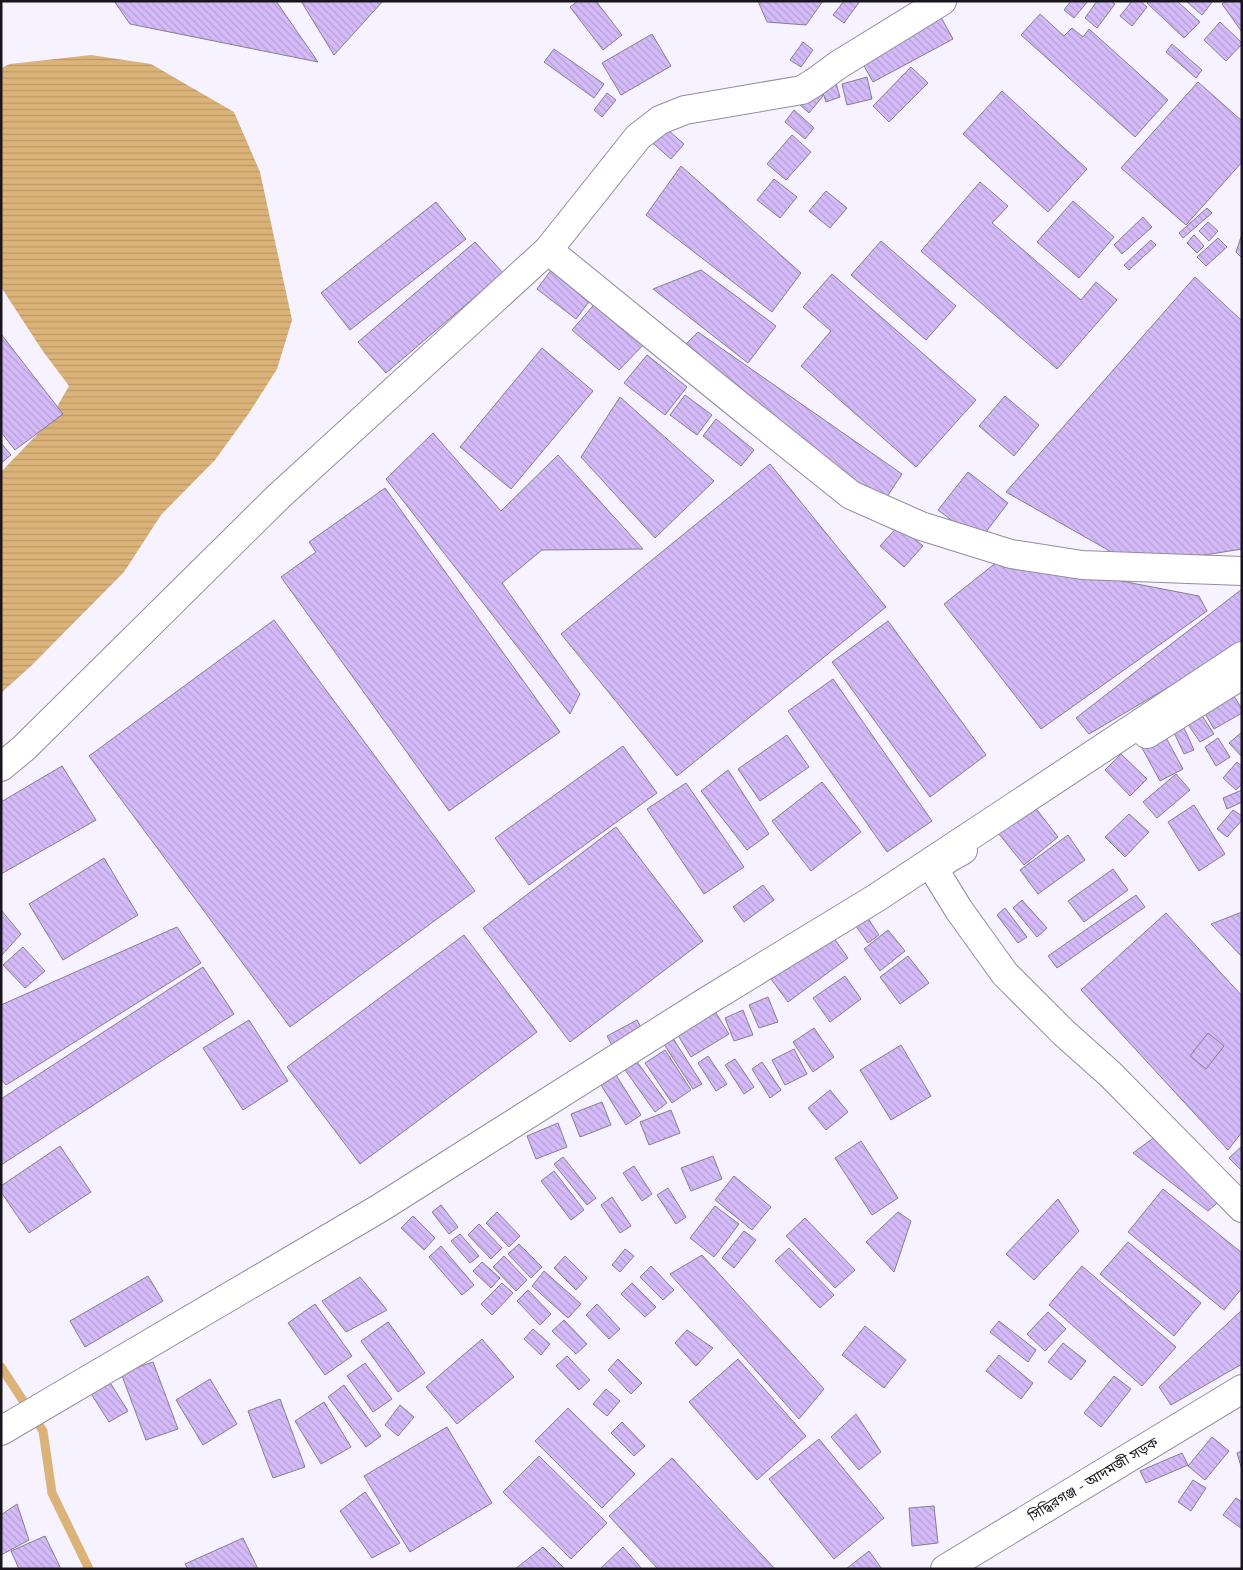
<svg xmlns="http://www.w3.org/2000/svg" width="1243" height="1570" font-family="Mulish,'Noto Sans Bengali',sans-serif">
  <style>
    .water { fill: url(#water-rules) }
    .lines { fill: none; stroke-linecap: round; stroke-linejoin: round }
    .stream { stroke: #dbb379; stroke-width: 9 }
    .building { fill: url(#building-back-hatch); stroke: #867e91 }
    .street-casing { stroke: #938c9e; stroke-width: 30 }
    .primary-casing { stroke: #938c9e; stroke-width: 30 }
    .street { stroke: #fff; stroke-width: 28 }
    .primary { stroke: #fff; stroke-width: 28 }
    .labels { text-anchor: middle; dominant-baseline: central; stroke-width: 4.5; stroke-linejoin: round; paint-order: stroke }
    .street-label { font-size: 14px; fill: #18151c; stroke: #fff }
  </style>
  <defs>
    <pattern id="water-rules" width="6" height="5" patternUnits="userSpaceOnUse" patternTransform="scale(1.25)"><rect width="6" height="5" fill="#dbb379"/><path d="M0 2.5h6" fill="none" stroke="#bb9968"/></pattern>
    <pattern id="building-back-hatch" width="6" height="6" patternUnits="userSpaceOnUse" patternTransform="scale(1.25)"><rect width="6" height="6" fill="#d4baf8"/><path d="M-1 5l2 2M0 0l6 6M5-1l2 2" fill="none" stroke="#b59fd4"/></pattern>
  </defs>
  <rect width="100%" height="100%" fill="#f7f2ff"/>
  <path class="water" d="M91 55 151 64 234 112 260 172 292 320 277 369 249 413 215 460 161 515 124 572 31 666 1 693V472L47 424 69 386 42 350 1 287V68L10 64Z"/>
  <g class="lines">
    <path class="stream" d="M1 1367 43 1431 52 1493 89 1569"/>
  </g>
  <g class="building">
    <path d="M114 1H276L318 62 130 24Z"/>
    <path d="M301 1H383L334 55Z"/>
    <path d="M578 1H596L622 35 603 50 570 7Z"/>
    <path d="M758 1H823L806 25 767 22Z"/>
    <path d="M844 1H860L844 23 833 15Z"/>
    <path d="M1071 1H1088L1074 18 1064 10Z"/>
    <path d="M1097 1H1111L1115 4 1097 28 1085 18Z"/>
    <path d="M1132 1H1140L1147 7 1132 26 1120 16Z"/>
    <path d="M1149 1H1177L1200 22 1184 38 1147 3Z"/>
    <path d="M1186 1H1213L1202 15Z"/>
    <path d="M1227 1H1242V32L1222 4Z"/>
    <path d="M938 12 953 39 873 82 858 55Z"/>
    <path d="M1040 14 1064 36 1072 28 1083 37 1089 29 1168 100 1135 137 1021 35Z"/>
    <path d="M1220 22 1242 43V44L1226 61 1204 40Z"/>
    <path d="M652 34 671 66 621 95 602 63Z"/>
    <path d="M803 42 813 50 801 67 790 60Z"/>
    <path d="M1172 44 1202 70 1196 78 1166 52Z"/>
    <path d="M554 49 604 84 594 98 544 62Z"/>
    <path d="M911 67 928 83 889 122 873 106Z"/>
    <path d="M834 76 840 97 826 102 819 81Z"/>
    <path d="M867 77 872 99 847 105 842 84Z"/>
    <path d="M1198 82 1242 121V162L1186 225 1121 168Z"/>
    <path d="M812 88 823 96 809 113 799 104Z"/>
    <path d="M1002 91 1087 169 1048 212 963 134Z"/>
    <path d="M607 93 616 100 602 117 594 110Z"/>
    <path d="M794 110 814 128 805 139 785 122Z"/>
    <path d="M661 124 684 144 671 159 648 139Z"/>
    <path d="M792 135 811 152 786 180 767 164Z"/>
    <path d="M681 166 801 273 772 312 646 215Z"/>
    <path d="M774 179 797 197 780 218 757 200Z"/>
    <path d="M980 182 1008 206 992 223 1081 300 1096 282 1117 300 1057 369 921 251Z"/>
    <path d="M826 191 847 208 830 228 809 211Z"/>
    <path d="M1073 201 1114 237 1079 278 1037 242Z"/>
    <path d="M436 202 466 239 350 330 321 293Z"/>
    <path d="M1207 208 1212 213 1183 238 1179 233Z"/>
    <path d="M1143 217 1152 227 1122 254 1114 245Z"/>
    <path d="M1208 222 1218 231 1209 241 1199 231Z"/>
    <path d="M1242 234V258L1236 252Z"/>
    <path d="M1194 235 1204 246 1197 253 1187 243Z"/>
    <path d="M1218 238 1227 247 1206 266 1197 257Z"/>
    <path d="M1151 240 1156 245 1129 270 1124 265Z"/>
    <path d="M881 241 956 306 926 340 851 275Z"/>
    <path d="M475 242 503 273 386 373 358 342Z"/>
    <path d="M558 261 597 291 576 319 537 289Z"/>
    <path d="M701 270 776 326 748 363 653 289Z"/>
    <path d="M832 274 976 400 916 467 801 366 831 331 803 307Z"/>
    <path d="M1195 277 1242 321V549L1136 566 1006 492Z"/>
    <path d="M599 299 648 340 619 370 572 330Z"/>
    <path d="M698 332 902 474 883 503 676 354Z"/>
    <path d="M1 334 63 414 15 450 1 432Z"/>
    <path d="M542 348 593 391 511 489 460 447Z"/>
    <path d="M647 355 687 387 665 415 624 383Z"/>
    <path d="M685 395 712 415 697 435 670 415Z"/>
    <path d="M1005 396 1039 425 1014 456 979 426Z"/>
    <path d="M620 397 714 481 655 538 581 457Z"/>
    <path d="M716 419 754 450 741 466 703 436Z"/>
    <path d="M433 433 501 511 558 455 643 549 542 550 502 583 580 694 570 714 386 479Z"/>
    <path d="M1 443 11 455 1 463Z"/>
    <path d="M770 464 886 607 677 776 561 634Z"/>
    <path d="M968 472 1008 503 979 541 938 510Z"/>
    <path d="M385 488 560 732 449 811 281 577 316 552 309 542Z"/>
    <path d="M899 525 923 546 904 567 880 546Z"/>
    <path d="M1002 558 1199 596 1207 611 1041 729 944 604Z"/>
    <path d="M1242 589V644L1089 734 1076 718Z"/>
    <path d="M274 620 475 891 290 1027 89 756Z"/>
    <path d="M888 621 986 755 930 797 832 662Z"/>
    <path d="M833 679 932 821 887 852 788 711Z"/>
    <path d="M1232 693 1242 709V713L1214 729 1203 710Z"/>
    <path d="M1201 714 1214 734 1200 742 1187 723Z"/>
    <path d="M1180 719 1194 750 1184 754 1170 724Z"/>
    <path d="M1242 732V757L1229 743Z"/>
    <path d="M1164 734 1183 769 1160 781 1141 746Z"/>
    <path d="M787 735 809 767 760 801 738 769Z"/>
    <path d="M1218 738 1230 757 1216 766 1205 747Z"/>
    <path d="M623 746 657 793 529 885 495 838Z"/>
    <path d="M1121 754 1147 779 1130 796 1105 770Z"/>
    <path d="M1237 762 1242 766V784L1236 790 1223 778Z"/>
    <path d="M62 766 96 820 1 874V802Z"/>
    <path d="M728 770 769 834 747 850 701 791Z"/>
    <path d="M1176 774 1190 790 1157 818 1143 802Z"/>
    <path d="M822 782 861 832 811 871 772 821Z"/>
    <path d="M686 783 744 867 704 894 647 809Z"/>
    <path d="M1242 790V802L1227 809 1223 798Z"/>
    <path d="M1194 805 1225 854 1199 871 1168 822Z"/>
    <path d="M1034 806 1058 837 1024 865 999 834Z"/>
    <path d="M1233 810 1242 816V820L1227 837 1217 829Z"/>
    <path d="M1129 814 1149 832 1125 857 1105 837Z"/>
    <path d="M616 827 703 941 570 1042 483 928Z"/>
    <path d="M1068 835 1085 860 1038 894 1020 870Z"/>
    <path d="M104 858 138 915 63 960 29 904Z"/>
    <path d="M1113 869 1128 890 1084 922 1068 901Z"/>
    <path d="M763 885 774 900 744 922 733 907Z"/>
    <path d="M1136 895 1145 907 1057 968 1048 956Z"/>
    <path d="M1022 900 1047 928 1037 937 1013 908Z"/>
    <path d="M1005 908 1027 937 1018 943 997 915Z"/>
    <path d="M1 910 21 934 1 956Z"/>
    <path d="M1242 912V957L1211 924Z"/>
    <path d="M1166 913 1242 996V1132L1228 1150 1081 990Z"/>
    <path d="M865 914 879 935 868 943 853 922Z"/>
    <path d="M177 927 201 963 6 1085 1 1079V1005Z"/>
    <path d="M888 930 905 951 880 971 864 949Z"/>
    <path d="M831 934 848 958 788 1002 771 979Z"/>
    <path d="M464 935 537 1032 360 1164 287 1067Z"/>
    <path d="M23 947 45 971 25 988 3 965Z"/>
    <path d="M908 956 929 983 900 1004 880 977Z"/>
    <path d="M203 967 234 1014 1 1165V1099Z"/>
    <path d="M845 976 861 999 830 1022 813 998Z"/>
    <path d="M768 997 778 1022 759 1028 749 1005Z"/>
    <path d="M714 1010 729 1034 691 1057 676 1032Z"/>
    <path d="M743 1010 753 1035 734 1041 725 1018Z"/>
    <path d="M249 1020 288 1081 243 1110 203 1048Z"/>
    <path d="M637 1020 645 1035 615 1051 607 1036Z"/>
    <path d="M814 1028 834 1057 813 1072 793 1042Z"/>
    <path d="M669 1032 702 1084 693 1089 660 1038Z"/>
    <path d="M1208 1033 1224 1046 1206 1069 1190 1056Z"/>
    <path d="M901 1045 931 1096 891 1120 860 1070Z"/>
    <path d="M794 1049 807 1074 785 1085 772 1060Z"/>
    <path d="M665 1050 691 1090 672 1103 645 1063Z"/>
    <path d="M708 1056 727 1084 716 1091 698 1063Z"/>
    <path d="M635 1059 667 1103 655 1112 623 1067Z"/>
    <path d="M735 1059 754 1087 744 1094 725 1065Z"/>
    <path d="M762 1062 781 1090 770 1098 752 1069Z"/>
    <path d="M616 1075 641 1115 626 1125 601 1085Z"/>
    <path d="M830 1090 848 1112 826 1130 808 1108Z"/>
    <path d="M602 1102 611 1125 580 1137 571 1114Z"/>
    <path d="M671 1110 680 1133 649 1145 640 1122Z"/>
    <path d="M558 1123 567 1147 536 1159 527 1136Z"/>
    <path d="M1157 1133 1224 1197 1208 1211 1133 1153 1152 1139Z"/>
    <path d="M861 1141 898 1198 872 1215 835 1158Z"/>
    <path d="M60 1146 91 1192 29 1233 1 1192V1186Z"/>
    <path d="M1242 1146V1171L1229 1158Z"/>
    <path d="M713 1156 722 1179 691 1191 681 1168Z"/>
    <path d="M563 1157 596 1198 587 1205 554 1164Z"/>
    <path d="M634 1166 652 1194 642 1201 623 1173Z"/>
    <path d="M554 1171 584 1210 571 1220 541 1181Z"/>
    <path d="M734 1176 771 1207 752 1230 715 1200Z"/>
    <path d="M668 1188 686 1217 676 1224 657 1195Z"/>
    <path d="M1163 1189 1242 1253V1288L1224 1310 1128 1232Z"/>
    <path d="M612 1197 631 1226 620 1233 601 1205Z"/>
    <path d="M1058 1199 1079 1231 1034 1280 1006 1254Z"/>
    <path d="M441 1205 458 1227 449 1234 432 1212Z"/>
    <path d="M715 1206 739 1224 714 1257 690 1238Z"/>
    <path d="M497 1212 520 1236 509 1247 486 1223Z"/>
    <path d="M898 1212 911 1221 894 1272 866 1242Z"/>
    <path d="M413 1216 435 1238 424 1250 401 1228Z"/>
    <path d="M805 1218 855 1270 835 1288 786 1236Z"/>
    <path d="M479 1224 502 1248 491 1259 468 1235Z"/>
    <path d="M744 1231 756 1240 734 1268 722 1258Z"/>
    <path d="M460 1234 479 1256 470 1263 451 1241Z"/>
    <path d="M1128 1242 1201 1303 1174 1336 1100 1274Z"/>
    <path d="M519 1244 542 1267 531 1278 508 1254Z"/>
    <path d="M441 1246 474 1285 462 1295 429 1257Z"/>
    <path d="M789 1248 834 1295 820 1308 775 1261Z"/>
    <path d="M625 1249 634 1256 620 1272 612 1265Z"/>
    <path d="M702 1255 824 1389 799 1419 670 1274Z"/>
    <path d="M504 1256 527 1280 516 1291 493 1267Z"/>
    <path d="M565 1256 587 1278 576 1290 554 1268Z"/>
    <path d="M482 1262 500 1278 491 1288 473 1271Z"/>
    <path d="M651 1266 674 1290 663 1300 640 1277Z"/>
    <path d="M1082 1266 1176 1347 1142 1386 1049 1305Z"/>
    <path d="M544 1271 581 1304 568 1318 532 1286Z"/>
    <path d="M148 1276 163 1301 85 1347 70 1321Z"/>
    <path d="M360 1277 387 1310 346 1332 322 1301Z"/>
    <path d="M502 1283 513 1293 492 1315 481 1304Z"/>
    <path d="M632 1283 656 1307 645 1317 621 1294Z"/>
    <path d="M528 1290 551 1314 540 1325 517 1301Z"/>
    <path d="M315 1304 352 1356 325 1375 288 1323Z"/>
    <path d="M597 1304 620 1329 609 1339 586 1315Z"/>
    <path d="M1242 1310V1364L1171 1405 1159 1387Z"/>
    <path d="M1048 1312 1066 1329 1045 1351 1027 1334Z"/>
    <path d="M564 1320 587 1344 576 1354 552 1331Z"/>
    <path d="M999 1321 1036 1350 1028 1362 990 1332Z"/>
    <path d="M388 1322 425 1373 398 1392 361 1341Z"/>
    <path d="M865 1326 906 1360 884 1388 842 1355Z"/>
    <path d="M533 1329 550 1344 541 1355 524 1339Z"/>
    <path d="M687 1330 713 1348 696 1366 675 1343Z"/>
    <path d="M482 1339 514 1377 457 1424 426 1387Z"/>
    <path d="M1063 1343 1086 1361 1071 1380 1048 1362Z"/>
    <path d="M999 1355 1033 1383 1021 1399 986 1371Z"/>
    <path d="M567 1356 590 1380 579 1390 556 1366Z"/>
    <path d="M618 1359 642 1383 631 1394 608 1370Z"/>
    <path d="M738 1359 806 1436 757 1480 689 1402Z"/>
    <path d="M153 1362 178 1429 146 1440 121 1373Z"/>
    <path d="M365 1363 392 1399 373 1412 347 1376Z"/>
    <path d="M1114 1376 1131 1389 1101 1427 1084 1413Z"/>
    <path d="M210 1379 237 1424 203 1445 176 1400Z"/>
    <path d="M109 1381 128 1411 109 1422 90 1392Z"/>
    <path d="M344 1385 381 1436 366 1447 328 1397Z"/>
    <path d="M606 1389 620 1401 607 1416 593 1404Z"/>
    <path d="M280 1399 305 1467 273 1478 248 1411Z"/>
    <path d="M324 1402 351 1447 321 1464 295 1421Z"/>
    <path d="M400 1405 414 1417 398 1436 385 1425Z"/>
    <path d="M568 1408 635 1474 602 1508 535 1441Z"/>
    <path d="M856 1414 881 1452 859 1470 831 1437Z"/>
    <path d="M622 1422 645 1446 634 1456 611 1433Z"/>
    <path d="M447 1427 492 1503 410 1552 364 1476Z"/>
    <path d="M1212 1437 1229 1451 1205 1480 1188 1466Z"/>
    <path d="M819 1439 884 1518 834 1559 769 1479Z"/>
    <path d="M1242 1451V1470L1237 1453Z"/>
    <path d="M1182 1453 1188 1465 1146 1483 1140 1471Z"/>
    <path d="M539 1456 607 1523 571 1559 503 1492Z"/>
    <path d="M672 1458 775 1569H658L609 1516Z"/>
    <path d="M1193 1480 1206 1488 1191 1511 1178 1502Z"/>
    <path d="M365 1492 400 1543 372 1558 340 1511Z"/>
    <path d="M1236 1498 1242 1502V1529L1223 1515Z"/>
    <path d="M17 1504 29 1540 1 1555V1515Z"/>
    <path d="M934 1506 938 1543 912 1546 909 1508Z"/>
    <path d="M45 1536 61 1569H19L11 1551Z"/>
    <path d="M243 1538 258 1569H188L185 1564Z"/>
    <path d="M543 1547 565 1569H515Z"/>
    <path d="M623 1547 642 1569H600Z"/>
    <path d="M869 1551 882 1569H846Z"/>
  </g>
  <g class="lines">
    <defs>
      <g id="street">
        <path d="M548 250 741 407 851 495 921 526 1011 554 1082 565 1242 571"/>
        <path d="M1147 734 1242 675"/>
        <path d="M1 767 24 748 278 497 548 250 638 137 660 120 685 110 802 90 815 82 838 65 942 1"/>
        <path d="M963 850C952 857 936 862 938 876L959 910 1005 974 1064 1033 1110 1074 1242 1208"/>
      </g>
      <g id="primary">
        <path d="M1 1431 380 1208 707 1001 876 898 1242 656"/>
        <path d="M945 1569 1242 1389"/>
      </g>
    </defs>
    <use href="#street" class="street-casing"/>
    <use href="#primary" class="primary-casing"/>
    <use href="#street" class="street"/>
    <use href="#primary" class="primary"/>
  </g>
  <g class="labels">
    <g class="street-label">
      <text transform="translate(1093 1479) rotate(-31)">সিদ্ধিরগঞ্জ - আদমজী সড়ক</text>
    </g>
  </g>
  <rect width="1243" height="1570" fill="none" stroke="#18151c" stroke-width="5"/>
</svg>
